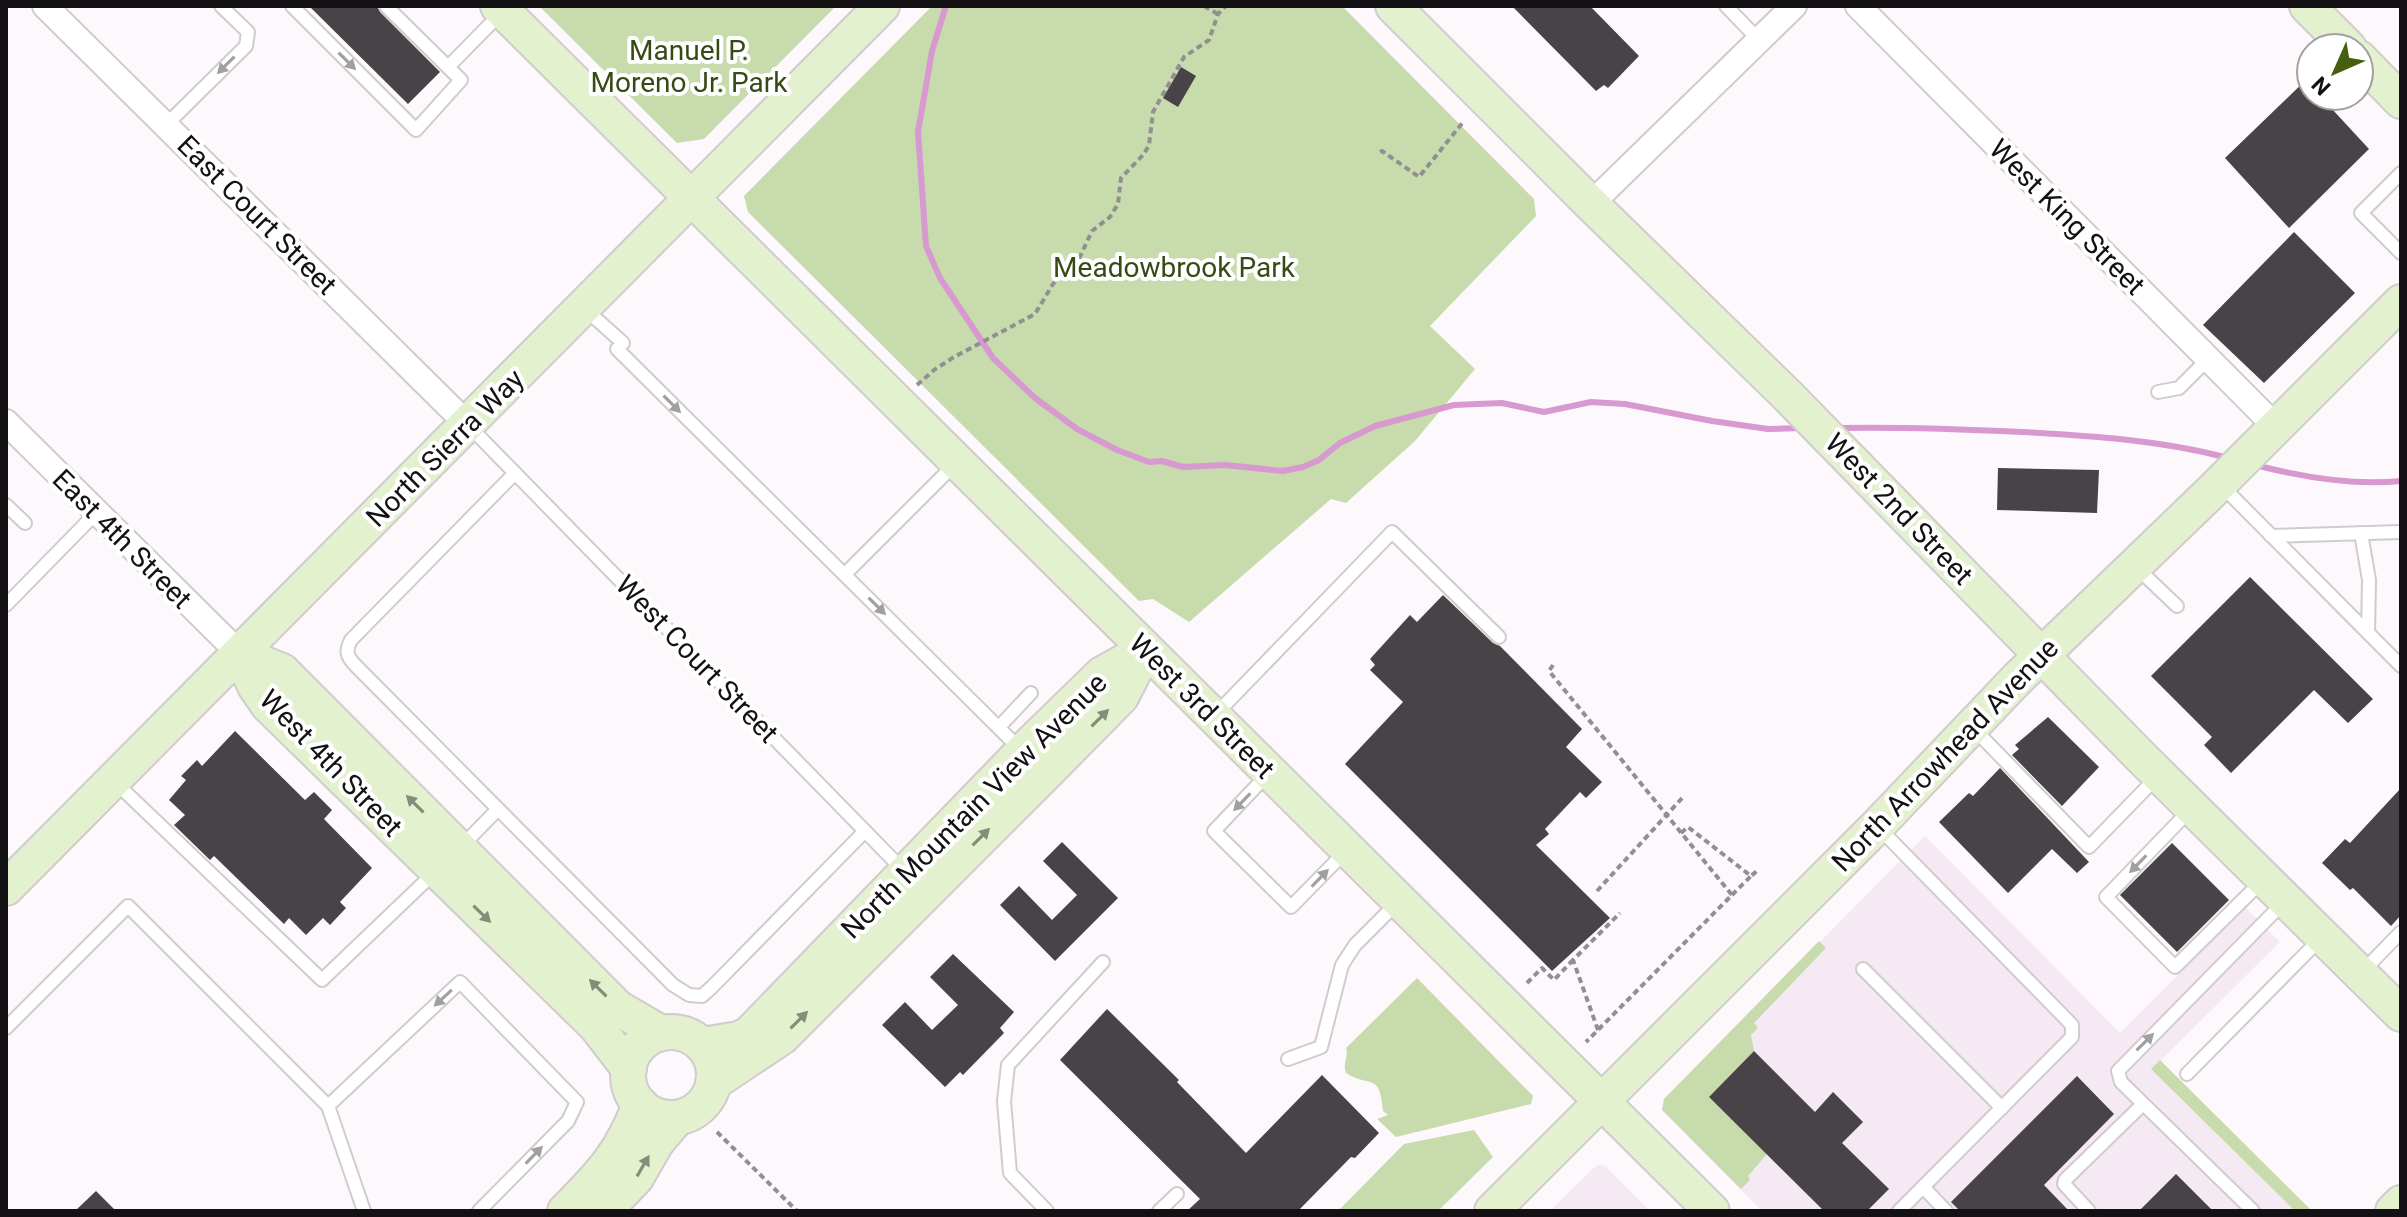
<svg xmlns="http://www.w3.org/2000/svg" width="2407" height="1217" font-family="Roboto,sans-serif">
  <style>
    .built { fill: #f5e9f3 }
    .green { fill: #c7dbac }
    .lines { fill: none; stroke-linecap: round; stroke-linejoin: round }
    .stream { stroke: #d898d0; stroke-width: 6 }
    .building { fill: #474346 }
    .lane-casing { stroke: #d1cbd0; stroke-width: 16 }
    .street-casing { stroke: #d1cbd0; stroke-width: 28 }
    .secondary-casing { stroke: #d1cbd0; stroke-width: 38 }
    .path { stroke: #928f92; stroke-width: 4; stroke-dasharray: 6 4; stroke-linecap: butt }
    .lane { stroke: #fff; stroke-width: 12 }
    .street { stroke: #fff; stroke-width: 24 }
    .secondary { stroke: #e3f1ce; stroke-width: 34 }
    .oneway { fill: #a1a0a1 }
    .oneway2 { fill: #858c7a }
    .labels { text-anchor: middle; dominant-baseline: central; stroke-width: 8; stroke-linejoin: round; paint-order: stroke }
    .park-label { font-size: 28px; fill: #364a14; stroke: #fff }
    .street-label { font-size: 28px; fill: #131113; stroke: #fff }
  </style>
  <rect width="100%" height="100%" fill="#fdf8fc"/>
  <g class="built">
    <path d="M1925 836 2120 1033 2246 908 2280 942 2152 1069 2295 1211H1762L1662 1110 1664 1099Z"/>
    <path d="M1597 1165 1605 1166 1650 1211H1550Z"/>
  </g>
  <g class="green">
    <path d="M539 6H836L704 139 677 143Z"/>
    <path d="M932 6H1342L1534 199 1536 216 1430 326 1475 369 1415 441 1346 503 1331 499 1189 622 1153 599 1139 601 748 212 744 196Z"/>
    <path d="M1819 941 1826 948 1754 1023 1758 1028 1751 1035 1754 1051 1709 1097 1767 1154 1748 1176 1750 1180 1741 1189 1662 1110 1664 1099Z"/>
    <path d="M1417 978 1533 1096 1531 1104 1396 1137 1377 1119 1388 1115 1383 1111C1380 1071 1369 1088 1346 1073 1342 1063 1349 1057 1346 1048Z"/>
    <path d="M2160 1060 2312 1211H2295L2151 1069Z"/>
    <path d="M1474 1130 1493 1157 1438 1211H1338L1404 1144Z"/>
  </g>
  <g class="lines">
    <g class="stream">
      <path d="M946 6 932 51 918 132 926 246 940 278 993 358 1035 398 1077 429 1117 450 1149 462 1162 461 1183 467 1225 465 1283 471 1303 467 1319 460 1340 443 1375 426 1454 405 1502 403 1544 412 1591 402 1625 404 1712 421 1768 429 1803 428"/>
      <path d="M1838 428C1899 427 1960 429 2022 432 2091 436 2161 440 2228 458"/>
      <path d="M2255 465C2302 477 2352 486 2401 481"/>
    </g>
  </g>
  <g class="building">
    <path d="M309 6H377L380 12 440 72 408 104Z"/>
    <path d="M1512 6H1590L1639 56 1608 88 1604 85 1596 91Z"/>
    <path d="M1181 67 1196 76 1178 107 1163 98Z"/>
    <path d="M2311 75V96H2320L2369 149 2289 228 2225 158Z"/>
    <path d="M2294 232 2355 293 2264 383 2203 325Z"/>
    <path d="M1998 468 2099 470 2097 513 1997 510Z"/>
    <path d="M2250 577 2373 699 2348 723 2314 690 2231 773 2204 745 2212 737 2151 676Z"/>
    <path d="M1443 595 1493 643 1500 646 1582 729 1566 747 1602 782 1586 798 1580 792 1545 829 1549 834 1536 845 1610 918 1552 971 1345 764 1403 702 1370 670 1375 665 1370 659 1410 615 1417 622Z"/>
    <path d="M2048 717 2099 767 2062 806 2012 755 2019 749 2015 745Z"/>
    <path d="M235 731 305 800 314 792 332 810 324 819 372 868 340 902 346 908 330 925 323 918 306 935 289 918 284 924 214 856 210 860 174 825 185 815 169 800 186 780 181 776 197 760 202 766Z"/>
    <path d="M2000 768 2089 862 2077 873 2052 849 2008 893 1939 822 1969 793 1973 796Z"/>
    <path d="M2401 788V915L2391 926 2353 888 2350 890 2322 863 2345 839 2350 843Z"/>
    <path d="M1062 842 1118 898 1055 961 1000 905 1019 886 1052 920 1077 895 1043 861Z"/>
    <path d="M2172 843 2229 900 2177 952 2120 895Z"/>
    <path d="M953 954 1014 1012 1000 1028 1004 1033 963 1075 960 1072 945 1087 882 1025 905 1002 932 1030 958 1005 930 977Z"/>
    <path d="M1107 1009 1179 1080 1177 1082 1246 1153 1322 1075 1379 1133 1355 1158 1351 1157 1298 1211H1187L1200 1199 1060 1060Z"/>
    <path d="M1754 1051 1815 1112 1833 1092 1863 1122 1842 1143 1889 1189 1867 1211H1824L1709 1097Z"/>
    <path d="M2077 1076 2114 1114 2044 1185 2069 1211H1960L1951 1202Z"/>
    <path d="M2176 1174 2213 1211H2139Z"/>
    <path d="M96 1191 116 1211H75Z"/>
  </g>
  <g class="lines">
    <defs>
      <g id="lane">
        <path d="M292 6 416 130 461 80 386 6"/>
        <path d="M1726 6 1759 40"/>
        <path d="M448 67 502 12"/>
        <path d="M166 125 246 46 248 32 221 6"/>
        <path d="M2401 173 2361 213 2401 253"/>
        <path d="M584 308 623 343"/>
        <path d="M617 349 1021 750"/>
        <path d="M2158 392 2179 388 2208 359"/>
        <path d="M468 425 905 872"/>
        <path d="M515 473 351 640C344 653 348 658 358 668L673 985 689 995 702 996 712 987 865 831"/>
        <path d="M2222 486 2401 666"/>
        <path d="M6 505 25 523"/>
        <path d="M2361 533 2369 580 2368 633"/>
        <path d="M2271 536 2401 532"/>
        <path d="M2137 568 2177 606"/>
        <path d="M845 574 956 463"/>
        <path d="M6 605 96 513"/>
        <path d="M1215 715 1392 532 1499 637"/>
        <path d="M999 727 1031 693"/>
        <path d="M1974 729 2089 847 2157 777"/>
        <path d="M1267 775 1214 831 1291 907 1347 850"/>
        <path d="M116 783 322 980 435 872"/>
        <path d="M2190 810 2106 897 2175 967 2262 881"/>
        <path d="M1879 828 2072 1025V1037L1899 1211"/>
        <path d="M461 847 498 809"/>
        <path d="M1863 969 2002 1108"/>
        <path d="M2363 971 2401 932"/>
        <path d="M6 1028 128 906 328 1106 364 1211"/>
        <path d="M1288 1059 1321 1047 1342 965 1355 945 1398 902"/>
        <path d="M2187 1074 2322 937"/>
        <path d="M328 1106 460 982 577 1102 568 1121 479 1211"/>
        <path d="M1923 1187 1946 1211"/>
        <path d="M1047 1211 1010 1173 1004 1101 1008 1065 1103 962"/>
        <path d="M1159 1211 1177 1194"/>
        <path d="M2089 1211 2064 1184 2065 1180 2143 1104"/>
        <path d="M2253 1211 2121 1082 2118 1071 2284 902"/>
      </g>
      <g id="street">
        <path d="M45 6 468 425"/>
        <path d="M1858 6 2276 427"/>
        <path d="M1591 204 1794 6"/>
        <path d="M6 422 240 654"/>
      </g>
      <g id="secondary">
        <path d="M498 6 1712 1211"/>
        <path d="M1393 6 1591 204 1787 395 2140 756 2401 1014"/>
        <path d="M2307 6 2349 48"/>
        <path d="M2359 58 2401 101"/>
        <path d="M240 654 255 686 268 705 596 1026 629 1069"/>
        <path d="M240 654 282 671 618 1008 661 1033"/>
        <path d="M6 888 882 6"/>
        <circle cx="671" cy="1075" r="43"/>
        <path d="M702 1045 739 1039 749 1034 1022 752 1102 674 1145 650"/>
        <path d="M713 1083 782 1037 1045 774 1121 697 1145 650"/>
        <path d="M565 1211C601 1175 622 1153 640 1104"/>
        <path d="M604 1211 636 1178 656 1143 677 1118"/>
        <path d="M1492 1211 1877 826 2018 678 2211 492 2401 302"/>
        <path d="M2393 1211 2401 1203"/>
      </g>
    </defs>
    <use href="#lane" class="lane-casing"/>
    <use href="#street" class="street-casing"/>
    <use href="#secondary" class="secondary-casing"/>
    <g class="path">
      <path d="M1204 6 1218 14"/>
      <path d="M1380 152 1382 151 1419 177 1464 121"/>
      <path d="M917 385 934 370 954 357 1035 314 1053 284 1077 263 1092 231 1110 217 1118 204 1121 178 1144 154 1149 145 1153 112 1184 57 1209 40 1218 14 1226 6"/>
      <path d="M1553 665 1549 671 1732 895 1586 1042"/>
      <path d="M1681 833 1688 827 1751 876 1758 870"/>
      <path d="M1597 891 1684 796"/>
      <path d="M1732 895 1751 876"/>
      <path d="M1527 983 1542 968 1554 980 1573 960"/>
      <path d="M1598 1030 1573 960 1620 913"/>
      <path d="M717 1132 797 1211"/>
    </g>
    <use href="#lane" class="lane"/>
    <use href="#street" class="street"/>
    <use href="#secondary" class="secondary"/>
  </g>
  <defs><path id="oneway-solid" d="M-6-.8H1V-3.2L6.5 0L1 3.2V.8H-6Z" transform="scale(2)"/></defs>
  <g class="oneway">
    <use href="#oneway-solid" transform="translate(347 61) rotate(45)"/>
    <use href="#oneway-solid" transform="translate(226 65) rotate(135)"/>
    <use href="#oneway-solid" transform="translate(672 404) rotate(45)"/>
    <use href="#oneway-solid" transform="translate(877 606) rotate(45)"/>
    <use href="#oneway-solid" transform="translate(1242 802) rotate(134)"/>
    <use href="#oneway-solid" transform="translate(2138 864) rotate(134)"/>
    <use href="#oneway-solid" transform="translate(1320 878) rotate(-46)"/>
    <use href="#oneway-solid" transform="translate(443 998) rotate(137)"/>
    <use href="#oneway-solid" transform="translate(2145 1042) rotate(-45)"/>
    <use href="#oneway-solid" transform="translate(534 1155) rotate(-46)"/>
  </g>
  <g class="oneway2">
    <use href="#oneway-solid" transform="translate(1100 718) rotate(-45)"/>
    <use href="#oneway-solid" transform="translate(415 804) rotate(-135)"/>
    <use href="#oneway-solid" transform="translate(981 837) rotate(-45)"/>
    <use href="#oneway-solid" transform="translate(482 914) rotate(44)"/>
    <use href="#oneway-solid" transform="translate(598 988) rotate(-135)"/>
    <use href="#oneway-solid" transform="translate(799 1020) rotate(-45)"/>
    <use href="#oneway-solid" transform="translate(643 1166) rotate(-60)"/>
  </g>
  <g class="labels">
    <g class="park-label">
      <text x="689" y="50">Manuel P.<tspan x="689" dy="32">Moreno Jr. Park</tspan></text>
      <text x="1174" y="267">Meadowbrook Park</text>
    </g>
    <g class="street-label">
      <text transform="translate(257 215) rotate(45)">East Court Street</text>
      <text transform="translate(2067 217) rotate(45)">West King Street</text>
      <text transform="translate(445 448) rotate(-45)">North Sierra Way</text>
      <text transform="translate(1899 509) rotate(46)">West 2nd Street</text>
      <text transform="translate(122 539) rotate(45)">East 4th Street</text>
      <text transform="translate(697 659) rotate(46)">West Court Street</text>
      <text transform="translate(1202 706) rotate(45)">West 3rd Street</text>
      <text transform="translate(1945 755) rotate(-46)">North Arrowhead Avenue</text>
      <text transform="translate(331 763) rotate(46)">West 4th Street</text>
      <text transform="translate(974 806) rotate(-45)">North Mountain View Avenue</text>
    </g>
  </g>
  <rect width="2407" height="1217" fill="none" stroke="#131113" stroke-width="16"/>
  <g transform="translate(2335 72) rotate(225)"><circle r="38" fill="#ffffff" stroke="#a1a0a1" stroke-width="2"/>
  <path d="M0-6L14 30L0 20L-14 30Z" fill="#466010"/>
  <text y="-12" font-size="22" font-weight="bold" text-anchor="middle" fill="#131113">N</text>
  </g>
</svg>
